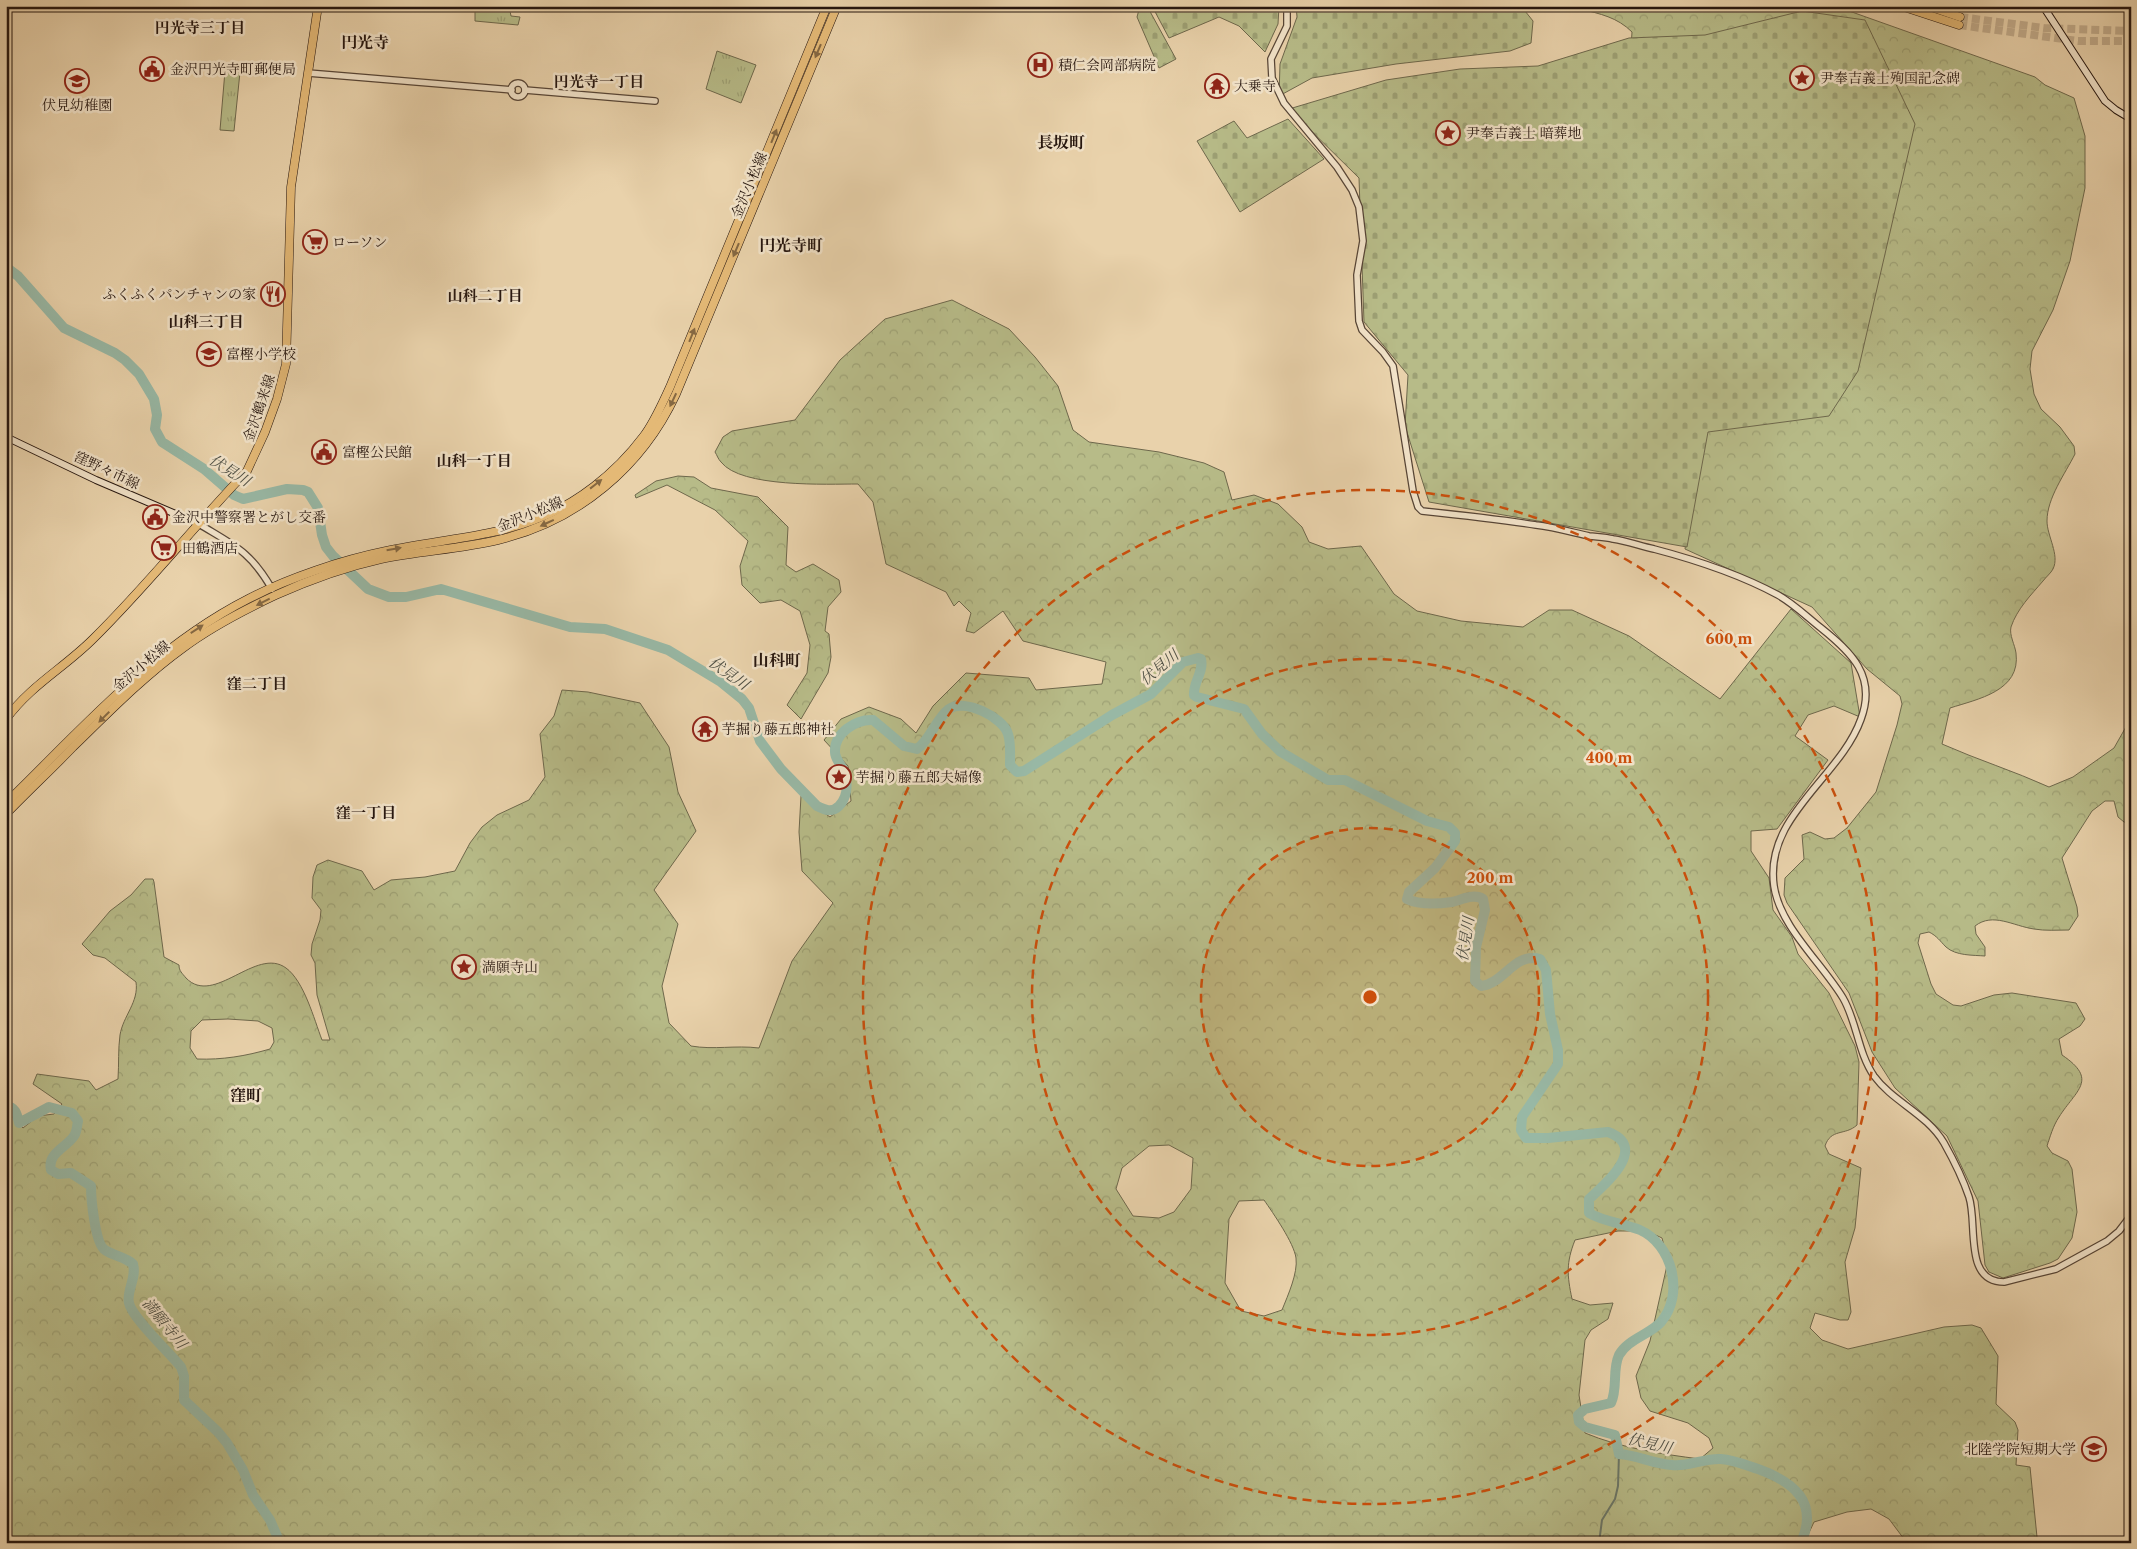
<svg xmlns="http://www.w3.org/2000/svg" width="2137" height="1549" font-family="'Libre Caslon Text','Noto Serif JP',serif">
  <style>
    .forest { fill: url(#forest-crowns); stroke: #6e684c; fill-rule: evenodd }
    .cemetery { fill: url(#cemetery-stones); stroke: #6e684c }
    .park { fill: url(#park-tufts); stroke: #6e684c }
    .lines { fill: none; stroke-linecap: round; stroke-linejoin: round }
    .stream { stroke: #6a7769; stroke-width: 2 }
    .river { stroke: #98b8a5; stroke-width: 10 }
    .primary-tunnel { stroke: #c2ac8c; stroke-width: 8; stroke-dasharray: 8 4; stroke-linecap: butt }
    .tertiary-casing { stroke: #574536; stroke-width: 8 }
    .secondary-casing { stroke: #26160f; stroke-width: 8 }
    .primary-casing { stroke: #26160f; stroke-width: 9 }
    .tertiary { stroke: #f1e2c8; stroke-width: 5.5 }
    .secondary { stroke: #f1e2c8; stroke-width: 6 }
    .primary { stroke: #e4b976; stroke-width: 8 }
    .oneway { fill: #856842 }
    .ring { fill: none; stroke: #cb4f0c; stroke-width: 2.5; stroke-dasharray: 9 6 }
    .labels { text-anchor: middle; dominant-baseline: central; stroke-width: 5; stroke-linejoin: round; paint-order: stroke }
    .poi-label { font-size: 14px; fill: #26160f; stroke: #f1e2c8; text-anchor: start }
    .street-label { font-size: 14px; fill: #26160f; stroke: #f1e2c8 }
    .neighbourhood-label { font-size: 15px; font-weight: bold; fill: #26160f; stroke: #f1e2c8 }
    .water-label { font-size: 15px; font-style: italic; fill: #4e4f44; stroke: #f1e2c8 }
    .quarter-label { font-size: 16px; font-weight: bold; fill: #26160f; stroke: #f1e2c8 }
    .centre { fill: #cb4f0c; stroke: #f1e2c8; stroke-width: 2.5 }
    .ring-label { font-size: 15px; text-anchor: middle; font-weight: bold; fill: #cb4f0c; stroke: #f1e2c8; stroke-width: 5; stroke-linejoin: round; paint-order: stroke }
  </style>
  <defs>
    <pattern id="forest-crowns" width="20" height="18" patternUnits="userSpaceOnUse" patternTransform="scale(1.25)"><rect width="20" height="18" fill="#b7bb88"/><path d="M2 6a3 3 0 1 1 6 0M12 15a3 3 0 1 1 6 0" fill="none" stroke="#9da074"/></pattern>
    <pattern id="cemetery-stones" width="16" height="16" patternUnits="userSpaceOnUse" patternTransform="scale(1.25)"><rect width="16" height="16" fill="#b7bb88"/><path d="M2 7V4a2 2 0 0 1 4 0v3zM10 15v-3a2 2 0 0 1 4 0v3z" fill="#9da074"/></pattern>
    <pattern id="park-tufts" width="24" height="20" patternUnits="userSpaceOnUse" patternTransform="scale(1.25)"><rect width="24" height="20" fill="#b7bb88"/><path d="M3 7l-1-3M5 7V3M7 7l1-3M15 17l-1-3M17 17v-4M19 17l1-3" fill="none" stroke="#9da074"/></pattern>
  </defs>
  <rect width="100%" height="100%" fill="#e9d2ab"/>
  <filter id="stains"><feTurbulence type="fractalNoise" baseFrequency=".004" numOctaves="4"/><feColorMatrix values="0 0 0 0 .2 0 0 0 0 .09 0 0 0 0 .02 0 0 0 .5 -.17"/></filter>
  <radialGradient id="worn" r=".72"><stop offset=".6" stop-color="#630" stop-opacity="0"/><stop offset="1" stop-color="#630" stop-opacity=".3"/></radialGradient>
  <g class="forest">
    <path d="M1582 6H1835L2035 77 2045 85 2074 98 2085 136V188L2070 261 2053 310 2032 351 2030 369 2034 394 2041 409 2060 427 2074 446 2075 454C2065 474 2047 498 2047 521 2047 536 2060 555 2053 569 2051 573 2046 577 2043 581 2031 595 2017 609 2011 627 2009 635 2015 645 2016 653 2021 691 1978 699 1950 708L1942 744C1978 760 2014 771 2049 787L2073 777 2114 748 2131 718V824L2124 822 2118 817 2114 801H2105L2092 811 2062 858 2077 907 2078 916 2069 930C2057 930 2045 931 2034 929 2013 926 1993 912 1975 926L1976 934 1985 947V956C1973 955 1956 956 1946 947 1940 941 1937 936 1929 932L1920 934 1918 943 1931 984 1936 994 1953 1005 1961 1006 1994 995 2012 993 2076 1003 2085 1019 2080 1026 2059 1039 2062 1055C2099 1080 2076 1090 2059 1117 2053 1126 2050 1137 2047 1146L2052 1153 2068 1161 2072 1169 2077 1212 2072 1238 2058 1259 2050 1263 2003 1278 1989 1272 1985 1265 1978 1201 1947 1136 1895 1088 1872 1052 1849 993 1787 903 1784 895 1785 878 1804 859 1802 835 1810 832 1825 839 1834 838 1847 828 1876 792 1897 725 1902 704 1900 696 1867 669 1812 607 1685 549 1697 458 1483 87 1631 48 1632 32C1617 17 1600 14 1581 9Z"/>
    <path d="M952 300 1009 329 1035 357 1058 386 1073 430 1089 442 1159 452 1204 463 1224 472 1232 500 1254 495 1278 504 1302 527 1309 542 1328 549 1361 546 1394 594 1417 611 1461 621 1523 627 1549 610H1572L1629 636 1720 699 1791 609 1851 663 1860 717 1834 706 1808 715 1795 736 1828 760 1777 829 1751 831V851L1769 878 1773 910 1792 937 1798 954 1829 993 1855 1046 1859 1062 1857 1125C1845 1136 1831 1128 1825 1146L1829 1154 1861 1168 1855 1228 1845 1262 1851 1312 1848 1320H1840L1815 1313 1810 1328 1822 1340 1848 1349 1944 1327 1972 1325 1981 1328 1998 1356 1996 1404 2015 1422 2018 1430 2016 1465 2030 1467 2037 1537 2040 1543H1907L1889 1519 1871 1509 1847 1512 1814 1522 1807 1537 1815 1540 1848 1541 1850 1543H6V1112L10 1114 23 1128 38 1116 54 1114 62 1104 33 1084 37 1074 89 1081 96 1090 118 1079C119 1064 118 1049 120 1035 123 1016 139 1002 136 982L105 958 93 955 82 944 110 911 131 895 145 879H153L154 882 164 957 179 965C179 971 182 973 186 978 214 1007 256 946 286 968 304 981 314 1019 322 1040H330L317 995 315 963 311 955 312 944 320 920 321 910 312 898 313 877 317 865 328 860 362 871 374 890 391 880 425 877 455 871 470 843 482 827 497 815 529 800 545 777 540 734 554 716 562 690 588 692 640 703 669 747 678 792 696 831 654 890 678 924 662 986 669 1023 691 1046C714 1050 735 1045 759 1048L792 961 833 903 802 871 799 832 801 796 830 817 851 801 848 766 824 740 841 719 869 707 901 719 916 733 933 706 966 673 1029 678 1036 690 1102 684 1106 662 1023 641 1003 611 974 633 966 631 971 613 959 601 954 606 946 592 886 564 873 502 858 484C827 484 741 488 721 462 718 459 717 455 715 452L723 437 732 431 795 420 840 360 885 319ZM228 1019 258 1021 272 1028 274 1042 270 1049C246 1056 222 1060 197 1059L190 1048 191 1031 202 1020ZM1169 1145 1193 1158 1191 1189 1174 1212 1159 1218 1133 1216 1116 1189 1122 1168 1149 1146ZM1264 1200C1273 1213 1294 1243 1296 1258 1298 1273 1288 1295 1282 1310L1264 1316 1241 1311 1225 1283 1229 1219 1239 1201ZM1618 1231H1647L1662 1238 1668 1261 1650 1341 1636 1376 1641 1398 1650 1411 1688 1423 1709 1438 1713 1448 1700 1459C1661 1454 1621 1448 1585 1433L1579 1395 1585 1340 1591 1330 1608 1319 1613 1303 1590 1305 1572 1299C1567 1275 1566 1263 1575 1240Z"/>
    <path d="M678 476 694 477 711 488 758 497 788 527 786 565 796 572 813 564 839 580 841 592 828 607 825 631 829 634 831 657 828 673 801 719 787 705 807 673 810 645 800 611 781 600 760 603 742 585 740 566 748 541 715 510 667 485 636 498 635 495 656 481Z"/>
  </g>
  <g class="cemetery">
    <path d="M1140 6H1147L1176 59 1159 68 1137 17Z"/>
    <path d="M1152 6H1279L1278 24 1265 52 1239 26 1219 17 1169 38Z"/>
    <path d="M1296 6H1521L1533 21 1531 43 1510 51 1396 64 1312 78 1279 96 1280 64 1297 17Z"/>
    <path d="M1802 11 1865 20 1915 124 1858 371 1829 416 1708 432 1687 547 1429 502 1405 426 1408 375 1364 322 1359 178 1289 109 1386 80 1460 69 1538 66 1629 38 1705 35Z"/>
    <path d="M1288 119 1324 159 1240 212 1197 141 1234 121 1247 138Z"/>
  </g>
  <g class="park">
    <path d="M475 9 510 11 511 16 520 17 518 25 475 21Z"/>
    <path d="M717 51 756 65 741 103 706 89Z"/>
    <path d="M225 71 240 72 234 131 220 130Z"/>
  </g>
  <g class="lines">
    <path class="stream" d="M1599 1543 1602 1520 1615 1499 1618 1486 1619 1454"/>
    <g class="river">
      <path d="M6 267 18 276 64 328 115 353 125 360 139 374 154 399 157 415 155 429 162 442 204 469 234 495 243 499 287 489 303 490 308 492 318 508 322 535 326 547 333 556 368 589 389 597H406L441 589 570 627 605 629 668 650 721 682 742 699 749 708 760 741 781 769 817 806C825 810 832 813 839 806 847 798 848 785 845 773 842 765 835 760 835 752 834 733 856 719 873 720L904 746 917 749C931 739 935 720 949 709 964 698 1003 717 1008 734 1011 743 1010 755 1010 765L1017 772 1024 771 1112 715 1151 694 1183 662 1198 658 1201 659C1204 672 1193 682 1194 695L1197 697 1244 709 1262 734 1281 752 1328 780H1345L1427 821 1449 827 1455 833V841L1435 868 1409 892 1407 899C1419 905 1438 904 1452 902 1461 900 1474 893 1483 899L1485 910 1476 947 1475 981 1481 986C1504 984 1514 952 1540 959L1546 970 1550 1014 1558 1050V1064L1522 1117 1521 1130 1526 1138H1548L1608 1132C1649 1147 1606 1184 1589 1199V1213C1604 1222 1623 1223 1640 1230 1672 1244 1685 1294 1661 1322 1649 1335 1628 1339 1619 1355 1612 1370 1618 1388 1611 1403L1585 1409 1578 1415 1579 1422 1585 1427 1615 1435 1619 1454C1637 1455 1653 1464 1672 1465 1688 1467 1704 1458 1721 1459 1734 1460 1746 1465 1758 1469 1794 1482 1819 1502 1801 1543"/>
      <path d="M6 1106C16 1107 17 1115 19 1123L49 1107 72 1113 78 1121C77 1125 77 1132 74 1136 66 1148 47 1153 51 1170L58 1174 71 1173 91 1186C91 1198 95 1244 105 1250 114 1256 125 1257 133 1264 137 1278 126 1291 129 1303 132 1318 170 1353 181 1367L184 1376V1400L218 1432 227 1443 243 1470 253 1495 270 1520 280 1543"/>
    </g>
    <g class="primary-tunnel">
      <path d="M1960 17 2044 28 2131 31"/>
      <path d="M1959 25 2078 41H2131"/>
    </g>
    <defs>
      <g id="tertiary">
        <path d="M1287 6V26L1271 59 1272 78 1284 103 1337 167 1352 190 1359 207 1363 241 1357 275 1359 321 1362 330 1383 352 1393 366 1413 491 1418 507 1422 511C1460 515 1498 519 1536 525 1554 527 1571 532 1589 536 1597 537 1605 537 1613 539 1627 541 1640 546 1654 549 1696 560 1739 574 1778 595 1794 604 1807 617 1821 628 1851 652 1877 676 1861 719 1840 778 1764 816 1774 886 1780 927 1822 963 1843 998 1857 1022 1858 1053 1874 1076 1893 1102 1927 1114 1944 1143 1953 1159 1963 1179 1969 1197 1978 1224 1963 1282 2004 1282L2056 1269 2107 1241 2119 1231 2129 1218 2131 1212"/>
        <path d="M308 73 512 90"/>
        <circle cx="518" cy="90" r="7"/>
        <path d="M525 90 655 101"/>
        <path d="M199 524C235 546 250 551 272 589"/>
      </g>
      <g id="secondary">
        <path d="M2043 6 2105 101 2116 110 2131 119"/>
        <path d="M6 437 96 480 199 524"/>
      </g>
      <g id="primary">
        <path d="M1901 6 1959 25"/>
        <path d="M1928 6 1960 17"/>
        <path d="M6 719C31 685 64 668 93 639 147 586 194 526 247 471L265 432 277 399 286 364 291 187 318 6"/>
        <path d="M6 803C82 729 152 648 248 599 288 578 342 560 386 551 435 540 487 538 534 520 576 505 616 473 643 437 654 423 662 404 670 387L827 6"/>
        <path d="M6 814C28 791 51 770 73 747 108 713 143 677 183 648 211 627 244 610 276 595 309 580 345 567 381 559 419 551 460 549 498 540 578 521 642 467 676 394L837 6"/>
      </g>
    </defs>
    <use href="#tertiary" class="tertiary-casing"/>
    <use href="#secondary" class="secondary-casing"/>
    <use href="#primary" class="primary-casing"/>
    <use href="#tertiary" class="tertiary"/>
    <use href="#secondary" class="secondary"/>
    <use href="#primary" class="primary"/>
  </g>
  <defs><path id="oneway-solid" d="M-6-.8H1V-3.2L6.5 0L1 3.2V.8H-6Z" transform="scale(1.25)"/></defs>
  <g class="oneway">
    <use href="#oneway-solid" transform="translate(818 51) rotate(113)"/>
    <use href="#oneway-solid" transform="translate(774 136) rotate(-68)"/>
    <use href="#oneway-solid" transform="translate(736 250) rotate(113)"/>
    <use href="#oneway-solid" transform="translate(692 335) rotate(-68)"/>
    <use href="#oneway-solid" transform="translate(673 400) rotate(115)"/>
    <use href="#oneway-solid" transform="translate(596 484) rotate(-38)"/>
    <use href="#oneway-solid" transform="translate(547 523) rotate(155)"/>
    <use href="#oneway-solid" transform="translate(394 549) rotate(-10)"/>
    <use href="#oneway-solid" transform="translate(263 602) rotate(153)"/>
    <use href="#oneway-solid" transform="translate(197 629) rotate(-33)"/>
    <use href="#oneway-solid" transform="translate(104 717) rotate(135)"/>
  </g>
  <circle cx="1370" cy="997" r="169" fill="#cb4f0c" fill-opacity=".12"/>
  <g class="ring">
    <circle cx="1370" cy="997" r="169"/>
    <circle cx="1370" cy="997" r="338"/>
    <circle cx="1370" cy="997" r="507"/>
  </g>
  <defs>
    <symbol id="hospital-ring" viewBox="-11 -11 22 22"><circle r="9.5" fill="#f1e2c8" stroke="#8f2418" stroke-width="1.5"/><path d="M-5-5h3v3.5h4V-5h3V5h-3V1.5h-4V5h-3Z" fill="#8f2418"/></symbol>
    <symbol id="civic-ring" viewBox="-11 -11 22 22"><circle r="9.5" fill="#f1e2c8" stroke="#8f2418" stroke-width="1.5"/><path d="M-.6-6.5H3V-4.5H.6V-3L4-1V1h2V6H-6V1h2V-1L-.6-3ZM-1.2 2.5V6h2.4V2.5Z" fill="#8f2418"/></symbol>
    <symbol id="sight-ring" viewBox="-11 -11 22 22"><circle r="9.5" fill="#f1e2c8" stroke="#8f2418" stroke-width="1.5"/><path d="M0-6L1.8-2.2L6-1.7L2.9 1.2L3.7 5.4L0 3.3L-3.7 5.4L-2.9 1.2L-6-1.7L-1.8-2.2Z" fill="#8f2418"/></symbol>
    <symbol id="school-ring" viewBox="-11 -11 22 22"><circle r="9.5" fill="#f1e2c8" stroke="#8f2418" stroke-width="1.5"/><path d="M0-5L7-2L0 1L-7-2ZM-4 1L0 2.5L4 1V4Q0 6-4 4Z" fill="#8f2418"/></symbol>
    <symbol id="temple-ring" viewBox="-11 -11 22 22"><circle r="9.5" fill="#f1e2c8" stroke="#8f2418" stroke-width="1.5"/><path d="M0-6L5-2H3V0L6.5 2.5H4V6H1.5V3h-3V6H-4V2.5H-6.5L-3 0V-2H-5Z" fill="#8f2418"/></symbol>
    <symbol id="supermarket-ring" viewBox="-11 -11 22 22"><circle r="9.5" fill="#f1e2c8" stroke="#8f2418" stroke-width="1.5"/><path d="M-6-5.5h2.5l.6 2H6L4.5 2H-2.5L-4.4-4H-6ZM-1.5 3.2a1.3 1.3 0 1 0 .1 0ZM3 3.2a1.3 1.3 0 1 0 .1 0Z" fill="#8f2418"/></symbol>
    <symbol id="restaurant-ring" viewBox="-11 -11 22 22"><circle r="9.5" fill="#f1e2c8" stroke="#8f2418" stroke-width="1.5"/><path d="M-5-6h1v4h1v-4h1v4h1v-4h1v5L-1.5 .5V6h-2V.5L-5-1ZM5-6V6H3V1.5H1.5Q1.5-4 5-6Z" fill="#8f2418"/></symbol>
    <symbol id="university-ring" viewBox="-11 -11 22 22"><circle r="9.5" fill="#f1e2c8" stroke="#8f2418" stroke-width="1.5"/><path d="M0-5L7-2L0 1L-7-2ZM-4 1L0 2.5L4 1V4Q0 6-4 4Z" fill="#8f2418"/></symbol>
  </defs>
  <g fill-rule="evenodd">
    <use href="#hospital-ring" x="1026" y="51" width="28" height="28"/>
    <use href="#civic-ring" x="138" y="55" width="28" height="28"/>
    <use href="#sight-ring" x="1788" y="64" width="28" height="28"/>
    <use href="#school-ring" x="63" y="67" width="28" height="28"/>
    <use href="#temple-ring" x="1203" y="72" width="28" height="28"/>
    <use href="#sight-ring" x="1434" y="119" width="28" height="28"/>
    <use href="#supermarket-ring" x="301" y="228" width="28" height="28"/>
    <use href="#restaurant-ring" x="259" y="280" width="28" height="28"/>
    <use href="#school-ring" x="195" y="340" width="28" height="28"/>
    <use href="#civic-ring" x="310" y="438" width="28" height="28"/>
    <use href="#civic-ring" x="141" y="503" width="28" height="28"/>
    <use href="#supermarket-ring" x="150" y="534" width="28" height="28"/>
    <use href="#temple-ring" x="691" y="715" width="28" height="28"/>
    <use href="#sight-ring" x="825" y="763" width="28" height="28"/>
    <use href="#sight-ring" x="450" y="953" width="28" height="28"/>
    <use href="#university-ring" x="2080" y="1435" width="28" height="28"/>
  </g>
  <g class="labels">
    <g class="poi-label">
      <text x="1058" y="65">積仁会岡部病院</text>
      <text x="170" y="69">金沢円光寺町郵便局</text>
      <text x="1820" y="78">尹奉吉義士殉国記念碑</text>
      <text x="1234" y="86">大乗寺</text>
      <text x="77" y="105" text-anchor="middle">伏見幼稚園</text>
      <text x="1466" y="133">尹奉吉義士 暗葬地</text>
      <text x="332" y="242">ローソン</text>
      <text x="256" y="294" text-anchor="end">ふくふくパンチャンの家</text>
      <text x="226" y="354">富樫小学校</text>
      <text x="342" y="452">富樫公民館</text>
      <text x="172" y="517">金沢中警察署とがし交番</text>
      <text x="182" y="548">田鶴酒店</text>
      <text x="722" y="729">芋掘り藤五郎神社</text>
      <text x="856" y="777">芋掘り藤五郎夫婦像</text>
      <text x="482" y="967">満願寺山</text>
      <text x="2076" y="1449" text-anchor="end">北陸学院短期大学</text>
    </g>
    <g class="street-label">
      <text transform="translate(749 185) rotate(-67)">金沢小松線</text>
      <text transform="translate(259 408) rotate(-71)">金沢鶴来線</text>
      <text transform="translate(107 470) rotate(25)">窪野々市線</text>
      <text transform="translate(530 514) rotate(-22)">金沢小松線</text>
      <text transform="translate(141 666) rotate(-40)">金沢小松線</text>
    </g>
    <g class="neighbourhood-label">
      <text x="200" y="27">円光寺三丁目</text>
      <text x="599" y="81">円光寺一丁目</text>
      <text x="485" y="295">山科二丁目</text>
      <text x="206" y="321">山科三丁目</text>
      <text x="474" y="460">山科一丁目</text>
      <text x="257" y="683">窪二丁目</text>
      <text x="366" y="812">窪一丁目</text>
    </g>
    <g class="water-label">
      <text transform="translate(230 470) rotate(32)">伏見川</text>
      <text transform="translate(1159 667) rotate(-40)">伏見川</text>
      <text transform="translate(729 673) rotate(35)">伏見川</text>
      <text transform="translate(1465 939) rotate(-81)">伏見川</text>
      <text transform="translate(165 1323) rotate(51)">満願寺川</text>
      <text transform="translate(1650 1443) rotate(13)">伏見川</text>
    </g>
    <g class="quarter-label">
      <text x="365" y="42">円光寺</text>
      <text x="1061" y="142">長坂町</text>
      <text x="791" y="245">円光寺町</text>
      <text x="777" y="660">山科町</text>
      <text x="246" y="1095">窪町</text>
    </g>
  </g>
  <circle cx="1370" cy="997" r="8" class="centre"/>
  <g class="ring-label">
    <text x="1729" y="644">600 m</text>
    <text x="1609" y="763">400 m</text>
    <text x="1490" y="883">200 m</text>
  </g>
  <rect width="2137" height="1549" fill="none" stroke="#e9d2ab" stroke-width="25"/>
  <rect x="8" y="8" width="2122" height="1534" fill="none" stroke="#26160f" stroke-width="2.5"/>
  <rect x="12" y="12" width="2112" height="1524" fill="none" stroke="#26160f"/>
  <rect width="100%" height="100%" filter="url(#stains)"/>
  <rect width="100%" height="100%" fill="url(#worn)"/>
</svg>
